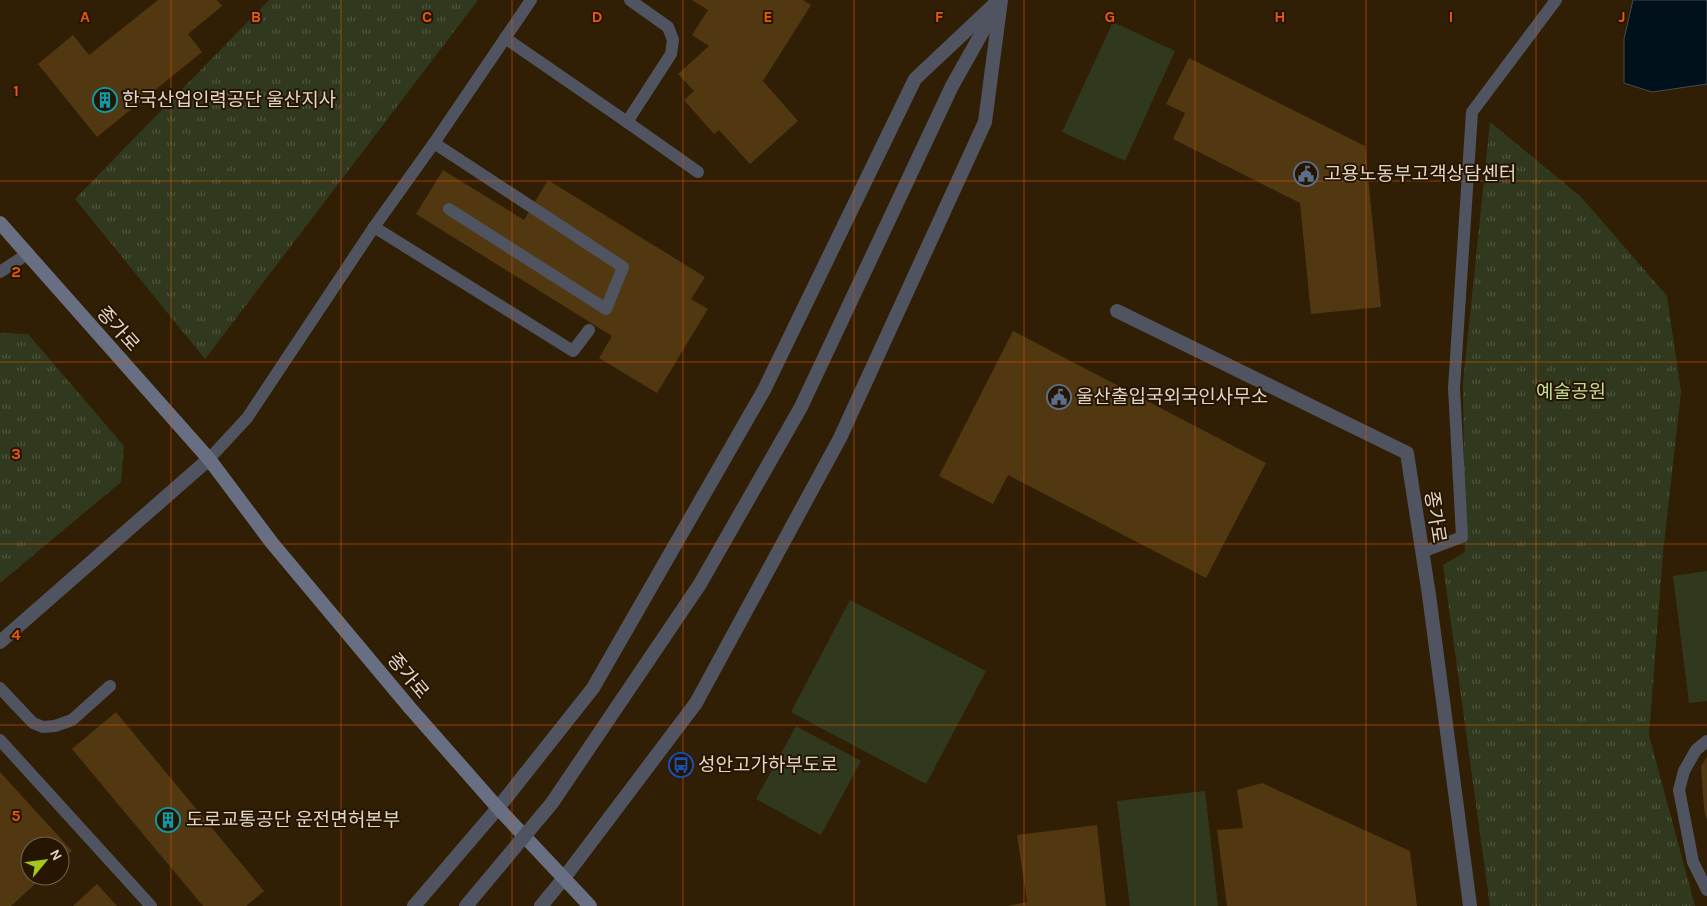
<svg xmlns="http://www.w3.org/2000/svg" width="1707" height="906" font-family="Karla,'Noto Sans KR',sans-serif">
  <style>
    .grass { fill: #30391e }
    .park { fill: url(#park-tufts) }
    .water { fill: #00111c; stroke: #444c4f }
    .building { fill: #513811 }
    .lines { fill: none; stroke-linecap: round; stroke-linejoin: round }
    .service { stroke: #4f5460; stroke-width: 12 }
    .minor { stroke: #4f5460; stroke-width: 14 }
    .tertiary { stroke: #4f5460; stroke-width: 14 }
    .secondary { stroke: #686f82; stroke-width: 14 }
    .tertiary-bridge { stroke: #4f5460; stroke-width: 14 }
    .grid { fill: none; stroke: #e8590c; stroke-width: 1; stroke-opacity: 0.55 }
    .labels { text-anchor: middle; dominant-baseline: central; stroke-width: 4; stroke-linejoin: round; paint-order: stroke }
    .poi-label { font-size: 19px; fill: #e1d5c7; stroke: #261500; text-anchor: start }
    .street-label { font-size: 19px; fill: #e1d5c7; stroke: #261500 }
    .park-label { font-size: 19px; fill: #c4dc97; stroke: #261500 }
    .grid-label { font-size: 16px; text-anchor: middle; font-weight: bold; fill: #e8590c; stroke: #261500; stroke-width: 4; stroke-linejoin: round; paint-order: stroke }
  </style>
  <defs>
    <pattern id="park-tufts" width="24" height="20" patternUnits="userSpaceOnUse" patternTransform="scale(1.25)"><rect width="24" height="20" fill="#30391e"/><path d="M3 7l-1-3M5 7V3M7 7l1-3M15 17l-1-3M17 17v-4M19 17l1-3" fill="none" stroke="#4e553d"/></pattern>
  </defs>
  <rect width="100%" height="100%" fill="#301f05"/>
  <g class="grass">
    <path d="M1113 22 1175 51 1125 161 1062 132Z"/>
    <path d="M1707 571V701L1689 703 1673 576Z"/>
    <path d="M850 600 986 671 926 784 791 712Z"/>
    <path d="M796 726 861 761 821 835 756 799Z"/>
    <path d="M1205 791 1218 906H1130L1117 801Z"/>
  </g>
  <g class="park">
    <path d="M269 0H478L205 359 75 199Z"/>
    <path d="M1490 122 1581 197 1667 296 1681 392 1663 553 1649 735 1695 906H1490L1443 565 1465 552 1463 383Z"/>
    <path d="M0 333 28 334 124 446 121 482 0 583Z"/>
  </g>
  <path class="water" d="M1633 0H1707V84L1652 92 1624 83V39Z"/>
  <g class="building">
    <path d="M158 0H217L222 6 188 34 202 52 97 137 38 64 73 35 89 55Z"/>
    <path d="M692 0H803L811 5 763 81 798 121 750 164 719 130 714 134 684 100 694 91 678 74 709 46 692 35 708 10Z"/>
    <path d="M1189 58 1365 146 1381 307 1311 314 1300 203 1173 139 1185 113 1166 104Z"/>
    <path d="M443 170 524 220 548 180 705 277 691 299 708 309 657 393 599 358 612 336 416 214Z"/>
    <path d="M1013 331 1266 463 1206 578 1008 475 993 504 939 476Z"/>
    <path d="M116 712 264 891 246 906H203L72 749Z"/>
    <path d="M1707 757V818H1706L1704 808 1701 766Z"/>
    <path d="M0 772 72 851 60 861V846H30V876H44L11 906H0Z"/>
    <path d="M1262 783 1410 851 1417 906H1227L1217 830 1243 828 1237 790Z"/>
    <path d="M1097 825 1106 906H1007L1027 902 1017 835Z"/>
    <path d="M97 884 117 906H73Z"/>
  </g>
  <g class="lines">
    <g class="service">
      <path d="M505 38 627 122 671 54 673 40 668 27 630 0"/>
      <path d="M627 122 698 172"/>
      <path d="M434 143 623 267 606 309 449 209"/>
      <path d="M374 227 573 351 589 330"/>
      <path d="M0 272 27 254"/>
      <path d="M209 459 247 418 374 227 434 143 531 0"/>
      <path d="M1422 552 1462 537 1454 388 1472 112 1556 0"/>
      <path d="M0 688 33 723 43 727 55 726 72 720 110 686"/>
      <path d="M0 740 151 906"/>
      <path d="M1707 741 1696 750 1684 771 1679 790 1693 862 1707 890"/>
    </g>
    <path class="minor" d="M1117 311 1407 453 1429 595 1470 906"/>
    <g class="tertiary">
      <path d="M952 86 993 13"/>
      <path d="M0 642 209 459"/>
      <path d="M414 906 498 808 593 688 764 390 915 79 999 0"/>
      <path d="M541 906 564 878 696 703 840 438 985 122 1001 0"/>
    </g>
    <path class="secondary" d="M0 223 209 459 272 543 410 708 498 808 590 906"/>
    <path class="tertiary-bridge" d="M466 906 552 803 700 584 801 407 952 86"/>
  </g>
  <path class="grid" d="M171 0V906M341 0V906M512 0V906M683 0V906M854 0V906M1024 0V906M1195 0V906M1366 0V906M1536 0V906M0 181H1707M0 362H1707M0 544H1707M0 725H1707"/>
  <defs>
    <symbol id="building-ring" viewBox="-11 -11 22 22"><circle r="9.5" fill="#261500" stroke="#0f9aa8" stroke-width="1.5"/><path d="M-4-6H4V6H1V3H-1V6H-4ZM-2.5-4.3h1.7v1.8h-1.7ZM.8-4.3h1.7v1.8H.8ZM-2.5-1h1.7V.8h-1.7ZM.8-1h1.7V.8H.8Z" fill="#0f9aa8"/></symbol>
    <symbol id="civic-ring" viewBox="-11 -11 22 22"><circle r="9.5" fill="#261500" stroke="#5c6f8a" stroke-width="1.5"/><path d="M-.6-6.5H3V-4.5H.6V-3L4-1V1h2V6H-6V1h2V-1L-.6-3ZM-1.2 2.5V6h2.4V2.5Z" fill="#5c6f8a"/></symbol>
    <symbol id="bus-ring" viewBox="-11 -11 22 22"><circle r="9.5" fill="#261500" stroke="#1a4fb4" stroke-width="1.5"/><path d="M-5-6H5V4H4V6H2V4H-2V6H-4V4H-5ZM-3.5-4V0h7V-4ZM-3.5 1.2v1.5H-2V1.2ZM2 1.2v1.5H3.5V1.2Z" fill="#1a4fb4"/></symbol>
  </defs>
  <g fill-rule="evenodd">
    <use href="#building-ring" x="91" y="86" width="28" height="28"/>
    <use href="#civic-ring" x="1292" y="160" width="28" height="28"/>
    <use href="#civic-ring" x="1045" y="383" width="28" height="28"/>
    <use href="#bus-ring" x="667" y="751" width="28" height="28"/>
    <use href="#building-ring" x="154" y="806" width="28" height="28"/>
  </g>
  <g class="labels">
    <g class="poi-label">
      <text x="122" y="100">한국산업인력공단 울산지사</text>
      <text x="1324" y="174">고용노동부고객상담센터</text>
      <text x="1076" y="397">울산출입국외국인사무소</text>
      <text x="698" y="765">성안고가하부도로</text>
      <text x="186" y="820">도로교통공단 운전면허본부</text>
    </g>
    <g class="street-label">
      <text transform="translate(118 329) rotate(48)">종가로</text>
      <text transform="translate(1435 517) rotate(81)">종가로</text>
      <text transform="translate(408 676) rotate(50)">종가로</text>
    </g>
    <g class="park-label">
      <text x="1571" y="392">예술공원</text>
    </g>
  </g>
  <g class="grid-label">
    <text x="85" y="22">A</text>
    <text x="256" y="22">B</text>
    <text x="427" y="22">C</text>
    <text x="597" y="22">D</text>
    <text x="768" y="22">E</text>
    <text x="939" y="22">F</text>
    <text x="1110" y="22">G</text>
    <text x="1280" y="22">H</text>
    <text x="1451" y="22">I</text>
    <text x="1622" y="22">J</text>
    <text x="16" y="96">1</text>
    <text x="16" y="277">2</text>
    <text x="16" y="459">3</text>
    <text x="16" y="640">4</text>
    <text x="16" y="821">5</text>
  </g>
  <g transform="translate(45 861) rotate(61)"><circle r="24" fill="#261500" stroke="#716250"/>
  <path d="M0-4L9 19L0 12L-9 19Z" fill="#a8c71c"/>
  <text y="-8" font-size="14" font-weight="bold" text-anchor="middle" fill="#e1d5c7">N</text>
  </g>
</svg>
